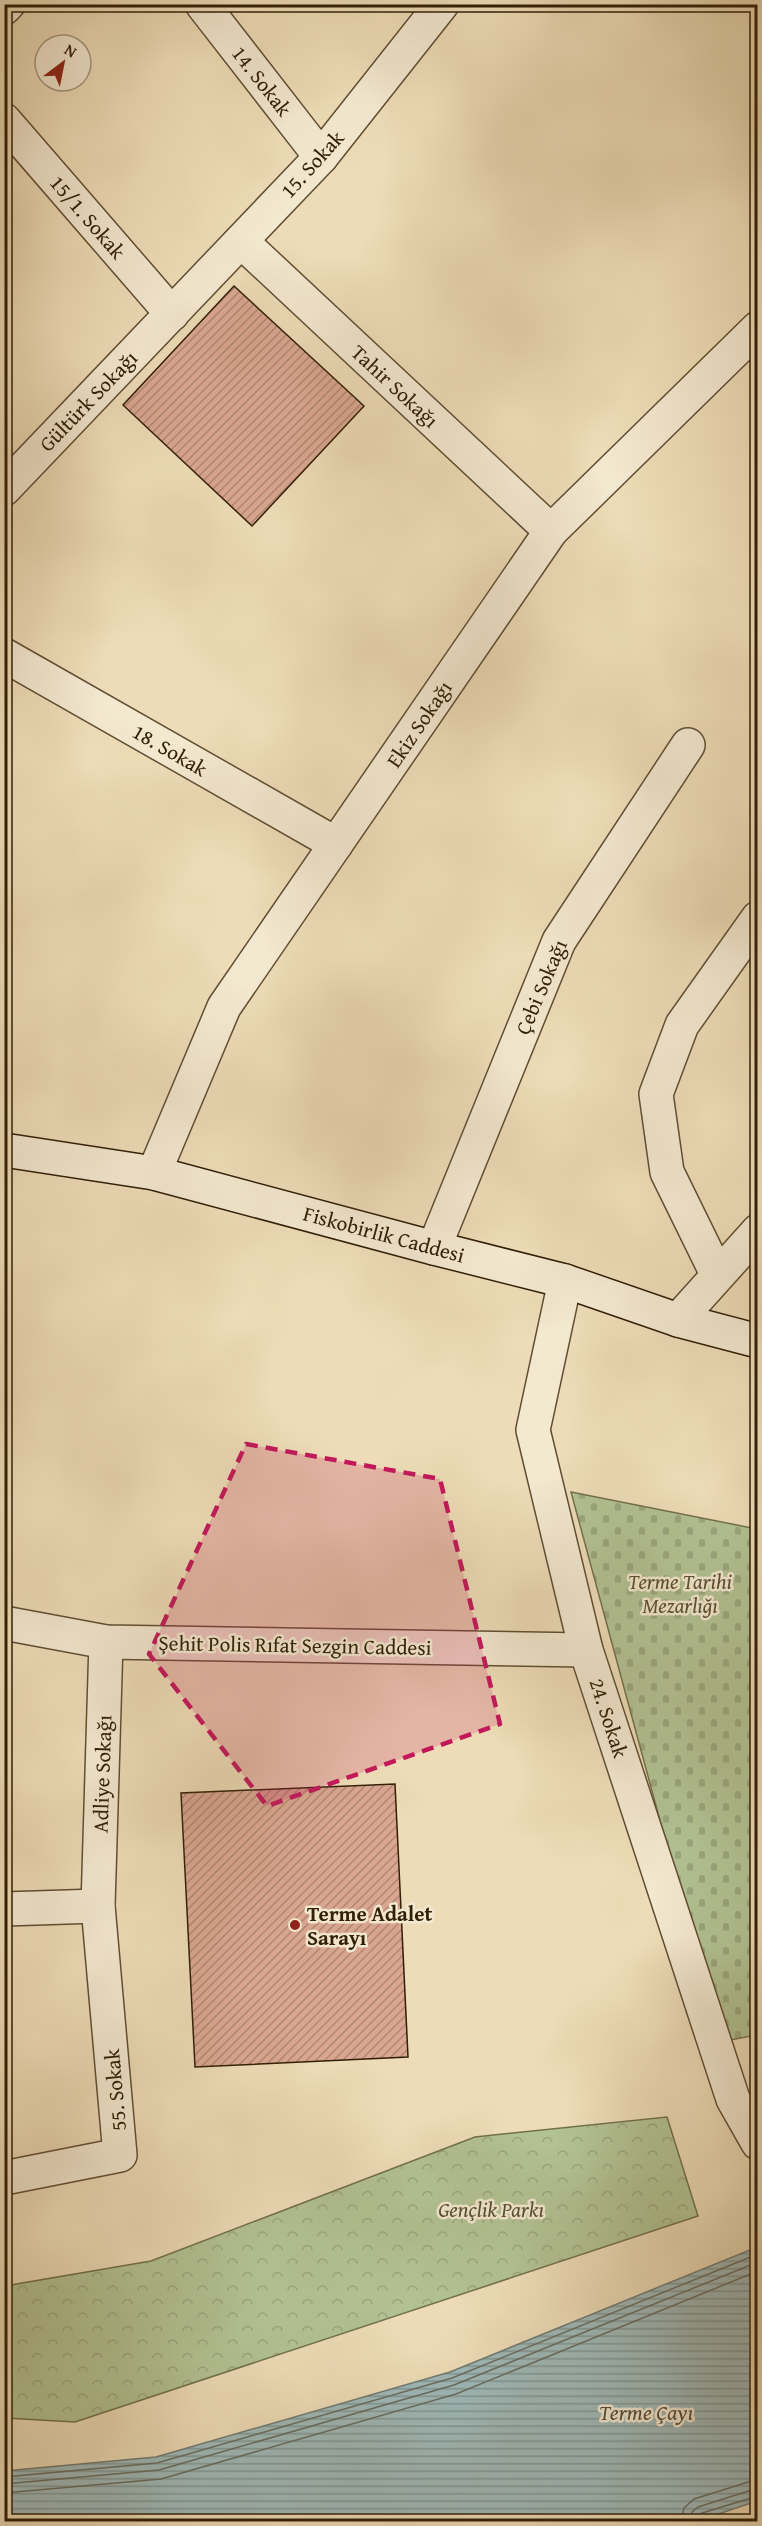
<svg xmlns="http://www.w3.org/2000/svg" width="762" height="2526" font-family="'Gentium Book Plus',serif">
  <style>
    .cemetery { fill: url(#cemetery-stones); stroke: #72704d; stroke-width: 1.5 }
    .park { fill: url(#park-crowns); stroke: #72704d; stroke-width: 1.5 }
    .water { fill: url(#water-rules); stroke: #727b72; stroke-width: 1.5 }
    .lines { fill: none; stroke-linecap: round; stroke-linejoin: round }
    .shore { stroke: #686c60; stroke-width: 1.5 }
    .building { fill: url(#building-hatch); stroke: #311f07; stroke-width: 1.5 }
    .street-casing { stroke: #604e33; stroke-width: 36 }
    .secondary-casing { stroke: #311f07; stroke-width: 36 }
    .street { stroke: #f3e8d0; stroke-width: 33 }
    .secondary { stroke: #f3e8d0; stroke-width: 33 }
    .marked { fill: #c2185b; fill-opacity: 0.2; stroke: #c2185b; stroke-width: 4.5; stroke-dasharray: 12 8; stroke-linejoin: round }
    .poi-dot { fill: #8f2418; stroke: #f3e8d0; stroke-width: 2 }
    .labels { text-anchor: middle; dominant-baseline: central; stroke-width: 5; stroke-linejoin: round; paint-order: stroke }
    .street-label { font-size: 21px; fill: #311f07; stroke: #f3e8d0 }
    .park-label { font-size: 21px; font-style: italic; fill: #585031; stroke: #f3e8d0 }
    .poi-label { font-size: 21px; font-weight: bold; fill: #311f07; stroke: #f3e8d0; text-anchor: start }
    .water-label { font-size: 22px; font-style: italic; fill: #524d3c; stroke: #f3e8d0 }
  </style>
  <defs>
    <pattern id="cemetery-stones" width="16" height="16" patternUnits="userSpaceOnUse" patternTransform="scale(1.5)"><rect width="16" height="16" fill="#b2c293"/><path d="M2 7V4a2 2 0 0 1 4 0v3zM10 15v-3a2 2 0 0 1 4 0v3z" fill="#9aa67d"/></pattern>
    <pattern id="park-crowns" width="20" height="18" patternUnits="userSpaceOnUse" patternTransform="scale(1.5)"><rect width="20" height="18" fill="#b2c293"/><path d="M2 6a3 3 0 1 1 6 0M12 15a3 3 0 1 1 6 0" fill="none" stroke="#9aa67d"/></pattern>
    <pattern id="water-rules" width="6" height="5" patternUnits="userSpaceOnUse" patternTransform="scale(1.5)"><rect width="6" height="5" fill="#9eb9b9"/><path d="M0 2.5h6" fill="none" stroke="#819694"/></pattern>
    <pattern id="building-hatch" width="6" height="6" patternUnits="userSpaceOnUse" patternTransform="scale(1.5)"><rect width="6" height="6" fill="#daa690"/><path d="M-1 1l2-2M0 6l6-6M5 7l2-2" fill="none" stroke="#b18774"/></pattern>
  </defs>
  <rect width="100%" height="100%" fill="#eddcb7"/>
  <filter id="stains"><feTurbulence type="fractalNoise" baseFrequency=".00333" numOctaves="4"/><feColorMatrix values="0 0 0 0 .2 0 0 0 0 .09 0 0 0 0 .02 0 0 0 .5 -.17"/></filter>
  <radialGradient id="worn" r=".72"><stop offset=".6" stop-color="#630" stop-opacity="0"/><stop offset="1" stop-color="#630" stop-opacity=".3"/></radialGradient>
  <path class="cemetery" d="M571 1492 757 1529V2035L720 2042Z"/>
  <path class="park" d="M667 2117 698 2216 75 2422 5 2418V2286L151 2261 475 2137Z"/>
  <path class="water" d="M757 2247V2501L695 2522 5 2521V2471L156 2457 450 2372Z"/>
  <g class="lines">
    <g class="shore">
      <path d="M4 2477 157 2463 452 2378 758 2254"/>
      <path d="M4 2484 159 2470 454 2385 758 2262"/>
      <path d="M4 2493 161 2479 456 2394 758 2271"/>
      <path d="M681 2522 684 2508 694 2499 758 2479"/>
      <path d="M690 2522 692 2512 698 2507 758 2488"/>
      <path d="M697 2522 698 2516 702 2513 758 2496"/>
    </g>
  </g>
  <g class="building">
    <path d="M234 286 364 406 252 526 123 405Z"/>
    <path d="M395 1784 408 2057 195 2067 181 1793Z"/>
  </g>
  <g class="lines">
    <defs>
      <g id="street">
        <path d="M202 4 321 157"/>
        <path d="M4 8 8 4"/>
        <path d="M4 120 172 314"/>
        <path d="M241 241 551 531"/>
        <path d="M4 489 321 157 442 4"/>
        <path d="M4 655 336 844"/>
        <path d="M154 1173 224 1007 551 531 758 328"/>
        <path d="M434 1248 559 941 688 745"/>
        <path d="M717 1274 667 1172 656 1094 682 1025 758 918"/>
        <path d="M565 1281 533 1430 586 1650 733 2099 758 2143"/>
        <path d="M678 1320 758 1231"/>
        <path d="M4 1623 106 1642 586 1650"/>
        <path d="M4 1909 98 1906"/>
        <path d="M4 2178 120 2155 98 1906 106 1642"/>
      </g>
      <path id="secondary" d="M4 1150 154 1173 434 1248 565 1281 678 1320 758 1341"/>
    </defs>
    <use href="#street" class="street-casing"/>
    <use href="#secondary" class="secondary-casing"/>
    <use href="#street" class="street"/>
    <use href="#secondary" class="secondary"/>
  </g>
  <path class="marked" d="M246 1444 440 1479 500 1724 267 1806 149 1654Z"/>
  <circle class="poi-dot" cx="295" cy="1925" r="6"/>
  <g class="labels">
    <g class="street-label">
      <text transform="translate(262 81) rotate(52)">14. Sokak</text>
      <text transform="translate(312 164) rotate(-48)">15. Sokak</text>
      <text transform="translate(88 217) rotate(49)">15/1. Sokak</text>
      <text transform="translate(395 386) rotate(43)">Tahir Sokağı</text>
      <text transform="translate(88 401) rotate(-46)">Gültürk Sokağı</text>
      <text transform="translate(419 724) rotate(-56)">Ekiz Sokağı</text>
      <text transform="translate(170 750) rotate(30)">18. Sokak</text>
      <text transform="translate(541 987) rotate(-67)">Çebi Sokağı</text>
      <text transform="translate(384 1234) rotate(15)">Fiskobirlik Caddesi</text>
      <text transform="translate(295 1645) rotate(1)">Şehit Polis Rıfat Sezgin Caddesi</text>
      <text transform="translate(609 1718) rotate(72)">24. Sokak</text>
      <text transform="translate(102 1774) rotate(-88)">Adliye Sokağı</text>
      <text transform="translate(115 2090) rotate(-95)">55. Sokak</text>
    </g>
    <g class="park-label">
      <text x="680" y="1581">Terme Tarihi<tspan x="680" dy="24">Mezarlığı</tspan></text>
      <text x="491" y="2209">Gençlik Parkı</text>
    </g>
    <g class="poi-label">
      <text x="307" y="1913">Terme Adalet<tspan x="307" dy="24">Sarayı</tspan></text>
    </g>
    <g class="water-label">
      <text x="646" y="2412">Terme Çayı</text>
    </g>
  </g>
  <rect width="762" height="2526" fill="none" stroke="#eddcb7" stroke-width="24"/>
  <rect x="6" y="6" width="750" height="2514" fill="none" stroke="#311f07" stroke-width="3"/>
  <rect x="12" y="12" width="738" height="2502" fill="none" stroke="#311f07" stroke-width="1.5"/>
  <g transform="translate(63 63) rotate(32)"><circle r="28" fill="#f3e8d0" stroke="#a59880" stroke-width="1.5"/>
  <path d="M0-4.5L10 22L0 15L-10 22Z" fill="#8f2418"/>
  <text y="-9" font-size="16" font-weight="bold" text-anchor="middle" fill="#311f07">N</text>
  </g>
  <rect width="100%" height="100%" filter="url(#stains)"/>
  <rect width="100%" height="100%" fill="url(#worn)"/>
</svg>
